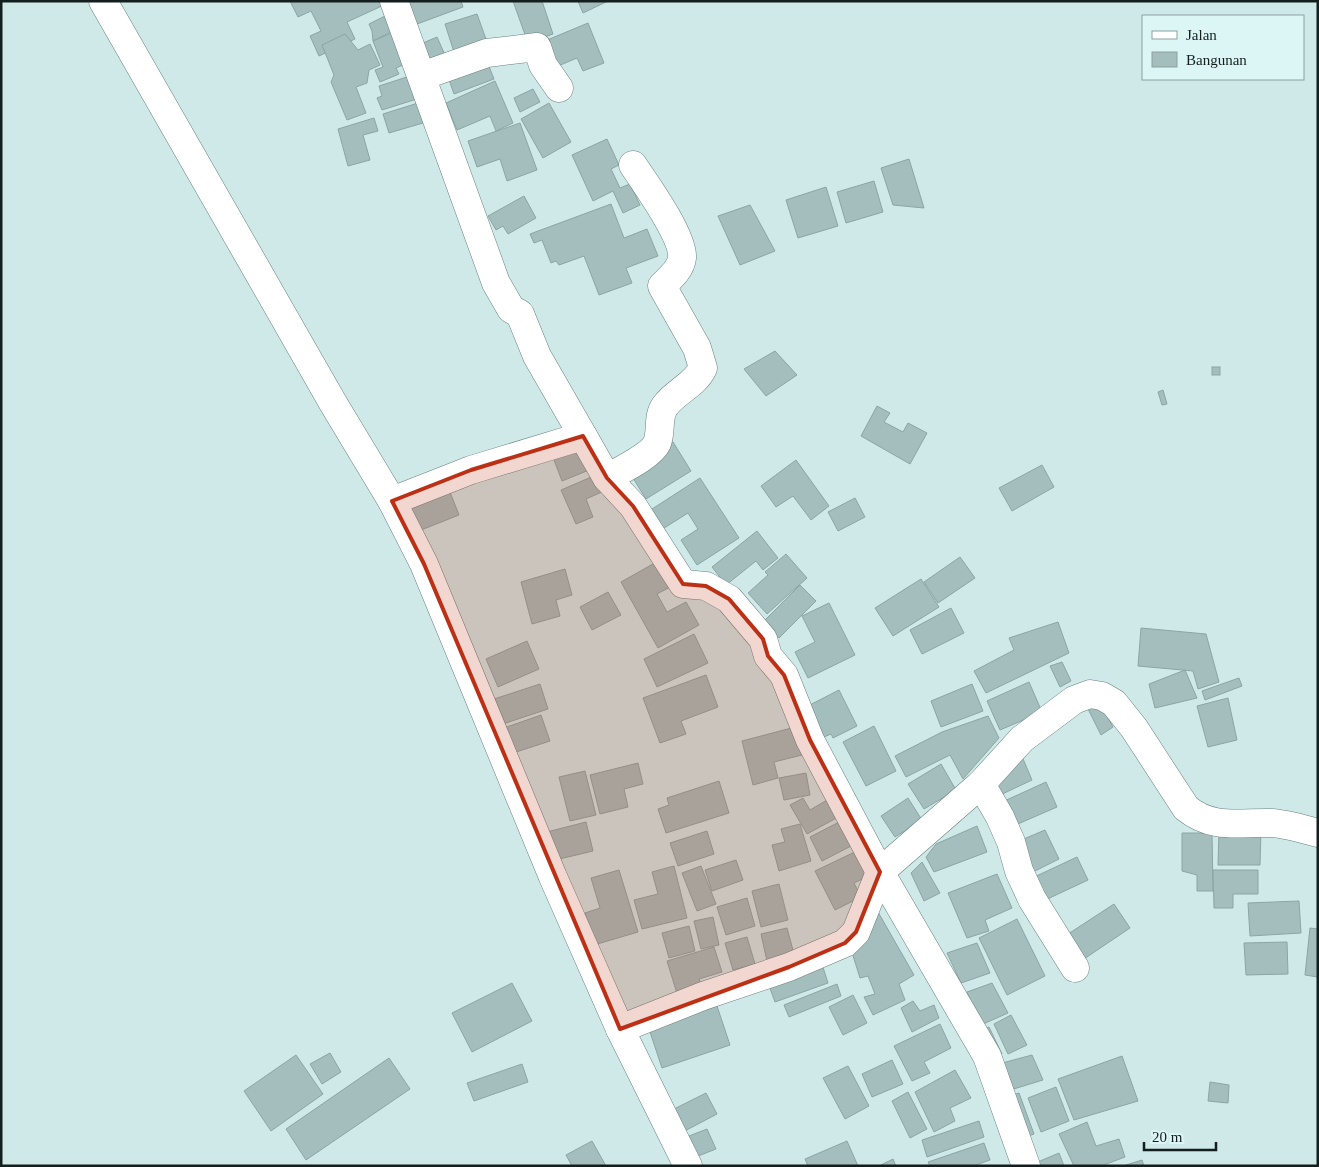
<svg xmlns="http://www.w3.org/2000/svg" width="1319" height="1167" font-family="Georgia,serif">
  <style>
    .building { fill: #a4bebd; stroke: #8ca5a4 }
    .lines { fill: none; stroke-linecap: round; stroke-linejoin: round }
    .minor-casing { stroke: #698180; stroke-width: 29 }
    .minor { stroke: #fff; stroke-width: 28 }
    .marked { fill: #bc3115; fill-opacity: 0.2; stroke: #bc3115; stroke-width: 4; stroke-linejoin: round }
  </style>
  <rect width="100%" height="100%" fill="#cee9e8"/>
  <g class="building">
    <path d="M290 1H382L384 5 347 22 355 39 319 56 310 36 321 31 311 11 298 17Z"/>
    <path d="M400 1H461L463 7 409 27Z"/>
    <path d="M513 1H542L553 34 528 43Z"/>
    <path d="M578 1H608L583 13Z"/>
    <path d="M393 12 401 27 373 41 372 31 369 24Z"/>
    <path d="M477 14 487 42 454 52 445 24Z"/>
    <path d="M588 23 604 63 583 71 577 58 551 69 540 43Z"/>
    <path d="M401 29 414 60 396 68 399 74 380 82 375 70 383 67 373 41Z"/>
    <path d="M345 34 358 50 370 44 380 65 369 70 367 83 356 87 366 113 347 120 331 82 334 75 322 45Z"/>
    <path d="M437 37 445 55 423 64 416 46Z"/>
    <path d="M486 59 494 79 454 94 447 74Z"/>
    <path d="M413 75 420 98 382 110 377 98 382 96 379 86Z"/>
    <path d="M495 81 513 123 496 131 490 116 457 130 446 103Z"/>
    <path d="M533 89 540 102 520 112 514 98Z"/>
    <path d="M418 103 423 123 389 133 383 114Z"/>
    <path d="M549 103 571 142 543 158 521 119Z"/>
    <path d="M374 118 378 131 363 135 370 160 348 166 338 129Z"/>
    <path d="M520 123 537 170 507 181 500 159 477 167 468 141Z"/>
    <path d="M607 139 619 165 611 169 620 188 630 184 640 205 623 213 613 191 593 201 572 155Z"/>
    <path d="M909 159 924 208 893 205 881 168Z"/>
    <path d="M874 181 883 212 846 223 837 192Z"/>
    <path d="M826 187 838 226 798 238 786 200Z"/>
    <path d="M524 196 536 218 508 234 503 226 496 230 488 216Z"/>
    <path d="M611 204 624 238 647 229 658 256 626 268 632 283 599 295 584 256 559 265 556 261 551 263 542 240 534 243 530 234Z"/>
    <path d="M750 205 775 251 740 265 718 216Z"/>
    <path d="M775 351 797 375 766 396 744 369Z"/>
    <rect x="1212" y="367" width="8" height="8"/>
    <path d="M1163 390 1167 404 1162 405 1158 392Z"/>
    <path d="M877 406 890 413 884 422 903 432 908 423 927 433 910 464 861 436Z"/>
    <path d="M583 440 594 468 562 481 551 452Z"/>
    <path d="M673 442 691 471 646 499 628 470Z"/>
    <path d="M796 460 829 506 811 520 793 496 776 507 761 486Z"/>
    <path d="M1042 465 1054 487 1012 511 999 488Z"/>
    <path d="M596 475 604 491 586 499 593 517 576 524 561 490Z"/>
    <path d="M700 478 739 538 697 565 681 540 698 529 688 513 661 530 649 511Z"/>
    <path d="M446 482 459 515 416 532 406 507Z"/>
    <path d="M855 498 865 517 838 531 828 512Z"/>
    <path d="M757 531 778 558 763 570 756 561 726 585 712 567Z"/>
    <path d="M786 554 807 578 767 614 748 593 768 575 765 572Z"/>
    <path d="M960 557 975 578 938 603 924 582Z"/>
    <path d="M660 560 674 585 657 594 667 612 686 602 699 625 658 648 621 582Z"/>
    <path d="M565 569 572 595 556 600 560 616 532 624 521 582Z"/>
    <path d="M921 579 939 607 893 636 875 608Z"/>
    <path d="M800 585 816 601 779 638 763 622Z"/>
    <path d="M608 592 621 615 592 630 580 607Z"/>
    <path d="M829 603 855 655 808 678 795 652 815 642 802 616Z"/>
    <path d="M951 608 964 633 922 654 910 630Z"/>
    <path d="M1058 622 1069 653 986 693 974 671 1014 650 1009 638Z"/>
    <path d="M1141 628 1206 634 1219 682 1198 689 1193 671 1138 666Z"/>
    <path d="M694 634 708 663 657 687 644 659Z"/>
    <path d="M527 641 539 669 498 687 486 659Z"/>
    <path d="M1062 662 1071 681 1060 687 1050 666Z"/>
    <path d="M1185 670 1197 698 1155 708 1149 684Z"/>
    <path d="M706 675 718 707 681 721 686 734 660 743 643 698Z"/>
    <path d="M1239 678 1242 686 1205 700 1202 691Z"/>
    <path d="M1029 682 1042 712 1000 730 987 701Z"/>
    <path d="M540 684 548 709 500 725 491 700Z"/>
    <path d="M972 684 983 711 941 727 931 701Z"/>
    <path d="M839 690 857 726 833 738 831 734 817 740 804 708Z"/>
    <path d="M1228 698 1237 740 1208 747 1197 706Z"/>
    <path d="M1099 702 1113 727 1101 735 1087 707Z"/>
    <path d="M541 715 550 741 513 753 504 728Z"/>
    <path d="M988 716 999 738 963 779 950 755 906 777 895 756 942 732Z"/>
    <path d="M799 726 806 754 774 762 778 778 753 785 742 741Z"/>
    <path d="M874 726 896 771 866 786 843 742Z"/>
    <path d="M1021 754 1032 780 996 797 991 785Z"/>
    <path d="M638 763 643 784 624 789 628 807 600 814 590 775Z"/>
    <path d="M941 764 956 790 924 809 908 784Z"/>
    <path d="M585 771 596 815 570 821 559 777Z"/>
    <path d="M806 773 810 795 784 800 779 778Z"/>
    <path d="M719 781 729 813 666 833 658 809 669 805 667 798Z"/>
    <path d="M1046 782 1057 807 1011 827 1000 803Z"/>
    <path d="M834 796 844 814 807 834 790 805 803 798 810 810Z"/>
    <path d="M908 798 922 820 895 837 881 816Z"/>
    <path d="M845 819 857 843 822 861 810 837Z"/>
    <path d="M586 822 593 851 551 861 543 833Z"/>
    <path d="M800 824 811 861 779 871 772 845 785 842 781 829Z"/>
    <path d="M977 826 987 852 934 872 926 857 936 844Z"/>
    <path d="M1219 829 1261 830 1260 865H1218Z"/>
    <path d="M1045 830 1059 859 1033 872 1019 841Z"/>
    <path d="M707 831 714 854 678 866 670 843Z"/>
    <path d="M1182 833H1212L1213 891H1197V875L1182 871Z"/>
    <path d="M861 849 873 874 854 883 861 897 835 910 815 871Z"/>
    <path d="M1077 857 1088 880 1041 902 1030 879Z"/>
    <path d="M736 860 743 880 712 891 705 870Z"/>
    <path d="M922 862 940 893 924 901 911 873Z"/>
    <path d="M674 866 687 918 642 929 634 900 658 894 652 872Z"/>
    <path d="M701 866 716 904 697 911 682 873Z"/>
    <path d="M619 870 638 932 594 945 585 913 600 908 591 878Z"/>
    <path d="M1213 870H1258V894H1233V908H1214Z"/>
    <path d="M997 874 1012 908 985 920 989 931 967 938 948 893Z"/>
    <path d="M779 884 788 920 761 927 752 891Z"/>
    <path d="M747 898 755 926 726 935 717 907Z"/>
    <path d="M1299 901 1301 933 1250 936 1248 903Z"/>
    <path d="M1114 904 1130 928 1081 961 1065 936Z"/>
    <path d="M878 912 914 975 899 984 905 1000 873 1015 864 997 875 994 868 976 860 978 850 946Z"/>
    <path d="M713 917 719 945 701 949 694 921Z"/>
    <path d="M1017 919 1045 976 1007 995 979 938Z"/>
    <path d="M689 926 695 951 669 958 662 933Z"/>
    <path d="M787 928 794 954 767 961 761 934Z"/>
    <path d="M1310 928 1318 929V977L1305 975Z"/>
    <path d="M747 937 755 964 733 970 725 943Z"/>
    <path d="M1287 942 1288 974 1246 975 1244 943Z"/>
    <path d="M977 943 990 973 961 983 947 953Z"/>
    <path d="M714 947 722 972 699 979 704 993 679 1000 667 961Z"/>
    <path d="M821 961 828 983 775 1002 767 980Z"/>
    <path d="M512 983 532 1021 472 1052 452 1013Z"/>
    <path d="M992 983 1008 1013 981 1025 967 992Z"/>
    <path d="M837 984 841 996 789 1017 784 1005Z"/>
    <path d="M853 995 867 1023 843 1035 829 1007Z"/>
    <path d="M913 1001 920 1011 934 1005 939 1018 912 1032 901 1008Z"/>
    <path d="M717 1006 730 1045 662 1068 649 1029Z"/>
    <path d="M1011 1015 1027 1045 1008 1054 994 1024Z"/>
    <path d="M940 1024 951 1048 924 1062 930 1073 912 1081 894 1046Z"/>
    <path d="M989 1027 1002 1054 993 1058 981 1031Z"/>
    <path d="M330 1053 341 1072 322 1084 310 1064Z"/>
    <path d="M296 1055 323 1094 271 1131 244 1091Z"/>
    <path d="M1032 1055 1043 1080 1004 1092 995 1065Z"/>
    <path d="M1122 1056 1138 1101 1074 1120 1058 1079Z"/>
    <path d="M389 1058 410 1089 306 1160 286 1129Z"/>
    <path d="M892 1060 903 1084 872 1097 862 1074Z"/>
    <path d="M522 1064 528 1082 474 1101 467 1083Z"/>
    <path d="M848 1066 869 1106 845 1119 823 1078Z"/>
    <path d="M955 1070 971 1098 950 1108 955 1121 934 1132 915 1092Z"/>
    <path d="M1210 1082 1229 1085 1228 1103 1208 1101Z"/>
    <path d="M1056 1087 1069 1121 1041 1132 1028 1098Z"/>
    <path d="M908 1092 927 1129 910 1138 892 1101Z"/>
    <path d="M706 1093 717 1114 679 1134 668 1112Z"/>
    <path d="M1019 1093 1034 1134 1022 1138 1007 1097Z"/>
    <path d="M979 1121 984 1137 927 1157 922 1140Z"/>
    <path d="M1087 1122 1096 1146 1119 1139 1125 1157 1101 1166H1074L1059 1134Z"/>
    <path d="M707 1129 716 1149 693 1158 684 1138Z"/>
    <path d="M592 1141 606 1166H572L566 1155Z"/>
    <path d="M847 1141 858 1166H808L805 1159Z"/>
    <path d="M984 1143 990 1160 973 1166H930L928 1162Z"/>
    <path d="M1059 1153 1064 1166H1034L1033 1164Z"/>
    <path d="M893 1159 896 1166H879Z"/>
    <path d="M1142 1160 1144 1166H1123Z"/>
  </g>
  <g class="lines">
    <defs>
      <g id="minor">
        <path d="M103 1 333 403 392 501 424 564 553 877 620 1029 688 1166"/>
        <path d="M394 1 496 283 511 309 520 314 537 356 583 436"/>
        <path d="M422 76 487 53 537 47 543 65 559 88"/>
        <path d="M607 478C619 471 651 456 657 443 662 431 657 417 665 406 676 391 695 385 703 368L697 348 662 286C670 278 681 269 682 258 684 237 645 183 633 165"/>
        <path d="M392 501 471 470 583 436 607 478 633 506 683 584 706 586 729 599 763 639 768 656 784 675 810 740 880 872 987 1056 1026 1166"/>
        <path d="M981 784 1000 817 1011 842 1019 871 1032 899 1075 968"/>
        <path d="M620 1029 703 996 789 967 845 943 856 932 880 872 981 784 1022 739 1074 700 1090 694 1102 696 1114 703 1134 728 1186 808C1213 830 1239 822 1272 823 1287 824 1303 829 1318 833"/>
      </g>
    </defs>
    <use href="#minor" class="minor-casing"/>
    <use href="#minor" class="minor"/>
  </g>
  <path class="marked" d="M583 436 607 478 633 506 683 584 706 586 729 599 763 639 768 656 784 675 810 740 880 872 856 932 845 943 789 967 620 1029 424 564 392 501 471 470Z"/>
  <rect width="1319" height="1167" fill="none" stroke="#151e1e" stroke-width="5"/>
  <rect x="1142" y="15" width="162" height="65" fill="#dbf6f5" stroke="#8ca09f"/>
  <rect x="1152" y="31" width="25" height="8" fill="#ffffff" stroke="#8ca09f"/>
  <text x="1186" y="40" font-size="15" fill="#151e1e">Jalan</text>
  <rect x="1152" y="52" width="25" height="15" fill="#a4bebd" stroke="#8ca09f"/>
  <text x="1186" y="65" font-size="15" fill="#151e1e">Bangunan</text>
  <path d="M1144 1142v8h72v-8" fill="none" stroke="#151e1e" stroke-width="2.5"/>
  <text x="1152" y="1142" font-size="15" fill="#151e1e" stroke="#dbf6f5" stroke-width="4" paint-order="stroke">20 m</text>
</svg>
